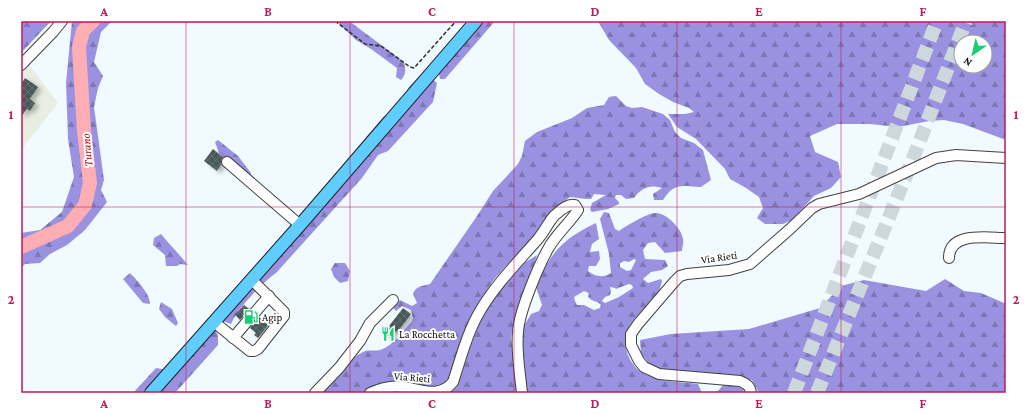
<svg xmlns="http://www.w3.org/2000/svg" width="1027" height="414" font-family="'Crimson Pro',serif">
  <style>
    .industrial { fill: #e9eee2 }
    .forest { fill: url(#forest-firs); fill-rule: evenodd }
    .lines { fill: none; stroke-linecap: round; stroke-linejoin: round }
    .river { stroke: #fdaeb4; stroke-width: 14 }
    .building { fill: url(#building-cross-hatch); filter: url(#shadow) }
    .highway-tunnel { stroke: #ced7db; stroke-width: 14; stroke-dasharray: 14 7; stroke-linecap: butt }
    .minor-casing { stroke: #414141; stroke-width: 12 }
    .major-casing { stroke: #1f1f1f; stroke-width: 14 }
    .path { stroke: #303030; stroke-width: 1.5; stroke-dasharray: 4 2; stroke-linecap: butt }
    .minor { stroke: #fff; stroke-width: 10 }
    .major { stroke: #60cdff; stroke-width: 12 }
    .grid { fill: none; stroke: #c2185b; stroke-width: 1; stroke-opacity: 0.55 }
    .labels { text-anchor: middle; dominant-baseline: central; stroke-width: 4; stroke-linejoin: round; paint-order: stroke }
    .street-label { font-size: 11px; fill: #0e0e0e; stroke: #fff }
    .poi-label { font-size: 11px; fill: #0e0e0e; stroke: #fff; text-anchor: start }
    .water-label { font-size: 12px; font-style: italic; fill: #ae0a0b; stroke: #fff }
    .neatline { fill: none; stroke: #c2185b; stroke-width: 1.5 }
    .grid-label { font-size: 13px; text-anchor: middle; font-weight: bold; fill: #c2185b }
  </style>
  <defs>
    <pattern id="forest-firs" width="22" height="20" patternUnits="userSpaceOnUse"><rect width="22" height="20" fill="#9a92e1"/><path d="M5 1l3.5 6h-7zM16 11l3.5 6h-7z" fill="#7c76b5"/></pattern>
    <pattern id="building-cross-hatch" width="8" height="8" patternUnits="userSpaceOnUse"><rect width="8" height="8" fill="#495858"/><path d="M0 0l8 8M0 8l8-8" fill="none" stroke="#647070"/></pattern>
    <filter id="shadow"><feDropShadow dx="4" dy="2.5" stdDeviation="2" flood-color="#0004"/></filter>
  </defs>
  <rect width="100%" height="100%" fill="#f0faff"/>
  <path class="industrial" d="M28 63 58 103 21 150V69Z"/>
  <g class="forest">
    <path d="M21 21H51L21 53Z"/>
    <path d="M72 21H112L101 32 94 62 103 76 98 88 94 107 104 180 101 190 107 202 85 230 67 245 50 254 40 263 25 264 21 268V233L40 230 62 212 74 177 68 139 66 83Z"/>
    <path d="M336 21H349L404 62C406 69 406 75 401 80L396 77 397 68 371 49 356 40Z"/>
    <path d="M480 21H495L445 79H440L439 74 444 64Z"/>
    <path d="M598 21H1006V140L963 124 944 120 929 121 898 127 870 124H837L810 136 815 152 838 162 841 177 831 188 814 196 792 220 783 224H765L757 218 763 208 759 197 746 188 730 179 725 169 696 139 677 127 668 114H685L694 112 689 108 673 102 659 94 645 84 636 68 609 40ZM961 42H985V66H961Z"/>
    <path d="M424 71 437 83 433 102 388 151 378 155 362 178 276 273C262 283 238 308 231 324L223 321 219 308 284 234 384 116 393 113 409 87Z"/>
    <path d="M616 96 626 106 632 108 642 107 663 114 670 120 675 132 681 138 694 143 703 150 711 180 701 187C682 186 674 182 663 200H654L653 194 662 188C650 184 641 188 634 198L626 199 621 195H616L615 198 619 202V204L608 209 592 212 590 210 592 203 606 195 594 194 591 199H586L570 197C556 206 547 222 536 235 522 253 501 267 489 287 472 316 461 349 449 380L444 387 371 389 362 393H320C333 379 347 359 365 351 370 350 375 351 380 350 393 346 403 331 412 321L413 318 411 310 402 306 396 311 393 308 400 300 412 306 417 303 413 294C416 286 422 286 430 284L477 216 493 191 518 164 522 156 525 141 537 132 572 118 587 108 604 105 609 97Z"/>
    <path d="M218 140 238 156 251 173 248 181 219 153 215 142Z"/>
    <path d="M604 212 609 213 615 229 619 231C626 226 646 214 655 213 666 212 682 229 683 239 684 242 682 248 682 251L665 253 655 242 648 243 643 250 645 259 665 260 668 266 662 270 651 272 643 279 648 283 661 279 662 281C661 285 660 289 658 293 650 305 637 313 630 325 619 343 629 369 649 376 663 382 683 382 698 384L702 393H526L522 370V329L531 314 539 311 542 305 536 287C550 253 562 239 596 223L599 239 592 244 590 252 599 251 600 259 596 266H589L588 271C596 277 603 278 611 273L609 254 600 219ZM634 259 636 260 631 270 627 271 620 267V263L624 261 629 262ZM629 284 632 285 633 288 619 297 605 303 602 301 605 297 610 295 611 292 610 287 615 288 616 289ZM584 291 589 293 588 297C593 303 597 300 601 305L600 308 594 310 584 305H577L575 301 574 297Z"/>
    <path d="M161 234C170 245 179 254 188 265L180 264 177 266H166L165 255 153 245 154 238Z"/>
    <path d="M537 255 521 312 513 326 511 338 518 393H449C464 379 467 349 475 330 483 310 506 276 524 263 528 260 533 258 537 255Z"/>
    <path d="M335 263H345L350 271 348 281 340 283 334 277 331 269Z"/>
    <path d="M130 273C137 280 150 294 150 304L143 303 123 279Z"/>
    <path d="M945 279 964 291 981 293 1004 303 1006 302V393H759L752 380 672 373 649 364 641 353 640 340 671 334 749 329 820 308 841 286 864 280 926 291Z"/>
    <path d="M161 302 172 309 178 323 176 326 165 317 159 309Z"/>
    <path d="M210 321 218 335V345L175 393H133L156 368 167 370 190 343 199 329Z"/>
    <path d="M732 384 743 389 744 393H712L718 391 723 385Z"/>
  </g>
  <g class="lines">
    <path class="river" d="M21 247 68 226 85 205 90 183 84 131 79 47 83 31 93 21"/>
  </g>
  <g class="building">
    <path d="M25 78 38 87 30 99 35 103 30 111 27 109 21 117V84Z"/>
    <path d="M213 149 223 157 221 160V165L217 171 204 161Z"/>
    <path d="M244 305 249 309 240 320 235 315Z"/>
    <path d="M403 308 411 314 397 333 395 331 391 338 385 335 390 327 389 326Z"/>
    <path d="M259 317 268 325 258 338 254 335 256 333 250 328Z"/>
  </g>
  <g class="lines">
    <g class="highway-tunnel">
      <path d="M794 393 937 21"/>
      <path d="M817 393 912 161 966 21"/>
    </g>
    <defs>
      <g id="minor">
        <path d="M21 65 53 32 62 21"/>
        <path d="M227 162 300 225"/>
        <path d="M949 258C949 231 988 238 1006 238"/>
        <path d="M214 322 250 351H254L258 349 284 316V312L252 280"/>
        <path d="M233 338 269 296"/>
        <path d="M315 393 339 368 360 341 370 323 393 300"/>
        <path d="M370 393C381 388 392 385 403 387 421 389 439 399 453 382 461 358 467 333 480 311 496 284 518 262 538 239 544 232 548 223 554 216 559 212 567 203 575 205L578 210C569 224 556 234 548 249 538 267 519 312 518 332 516 352 520 373 522 393"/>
        <path d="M751 393C750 386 747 384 740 381L659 374 644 367 639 361 631 345V334L638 324 674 282 680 276 687 274 729 270 750 264 790 229 812 208 819 204 859 194 936 158 956 155 1006 158"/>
      </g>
      <path id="major" d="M151 393 300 225 476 21"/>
    </defs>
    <use href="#minor" class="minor-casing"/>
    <use href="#major" class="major-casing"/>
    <path class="path" d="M335 21 365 44 381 46 410 67 414 68 456 21"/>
    <use href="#minor" class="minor"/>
    <use href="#major" class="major"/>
  </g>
  <path class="grid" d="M186 21V393M350 21V393M514 21V393M677 21V393M841 21V393M21 207H1006"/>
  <defs>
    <symbol id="fuel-bare" viewBox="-9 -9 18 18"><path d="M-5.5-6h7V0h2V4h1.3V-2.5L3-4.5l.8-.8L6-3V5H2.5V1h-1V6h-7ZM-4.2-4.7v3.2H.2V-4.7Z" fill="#17ce74" stroke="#fff" stroke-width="2.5" paint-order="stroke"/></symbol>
    <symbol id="restaurant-bare" viewBox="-9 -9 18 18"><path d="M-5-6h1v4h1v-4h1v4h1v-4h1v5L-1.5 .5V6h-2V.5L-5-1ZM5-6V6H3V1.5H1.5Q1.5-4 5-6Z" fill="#17ce74" stroke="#fff" stroke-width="2.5" paint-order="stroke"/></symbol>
  </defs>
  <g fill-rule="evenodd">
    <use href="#fuel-bare" x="241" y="307" width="20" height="20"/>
    <use href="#restaurant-bare" x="378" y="324" width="20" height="20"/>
  </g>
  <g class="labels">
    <g class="street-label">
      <text transform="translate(719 257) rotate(-8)">Via Rieti</text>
      <text transform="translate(412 377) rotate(5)">Via Rieti</text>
    </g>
    <g class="poi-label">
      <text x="262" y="317">Agip</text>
      <text x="399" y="334">La Rocchetta</text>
    </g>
    <g class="water-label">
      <text transform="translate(87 150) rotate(-95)">Turano</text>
    </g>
  </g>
  <rect width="1027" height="414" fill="none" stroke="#ffffff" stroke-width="44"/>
  <g transform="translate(973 54) rotate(214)"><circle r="19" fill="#ffffff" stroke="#9f9f9f"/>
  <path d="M0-3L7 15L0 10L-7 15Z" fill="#17ce74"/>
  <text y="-6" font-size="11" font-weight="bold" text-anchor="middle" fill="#0e0e0e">N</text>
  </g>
  <rect x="22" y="22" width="983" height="370" class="neatline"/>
  <g class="grid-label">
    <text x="104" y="16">A</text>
    <text x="268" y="16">B</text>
    <text x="432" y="16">C</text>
    <text x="595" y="16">D</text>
    <text x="759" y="16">E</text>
    <text x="923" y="16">F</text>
    <text x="11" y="119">1</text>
    <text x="1016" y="119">1</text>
    <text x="11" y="304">2</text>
    <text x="1016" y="304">2</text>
    <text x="104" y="408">A</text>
    <text x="268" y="408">B</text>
    <text x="432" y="408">C</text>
    <text x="595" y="408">D</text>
    <text x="759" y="408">E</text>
    <text x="923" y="408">F</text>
  </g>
</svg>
